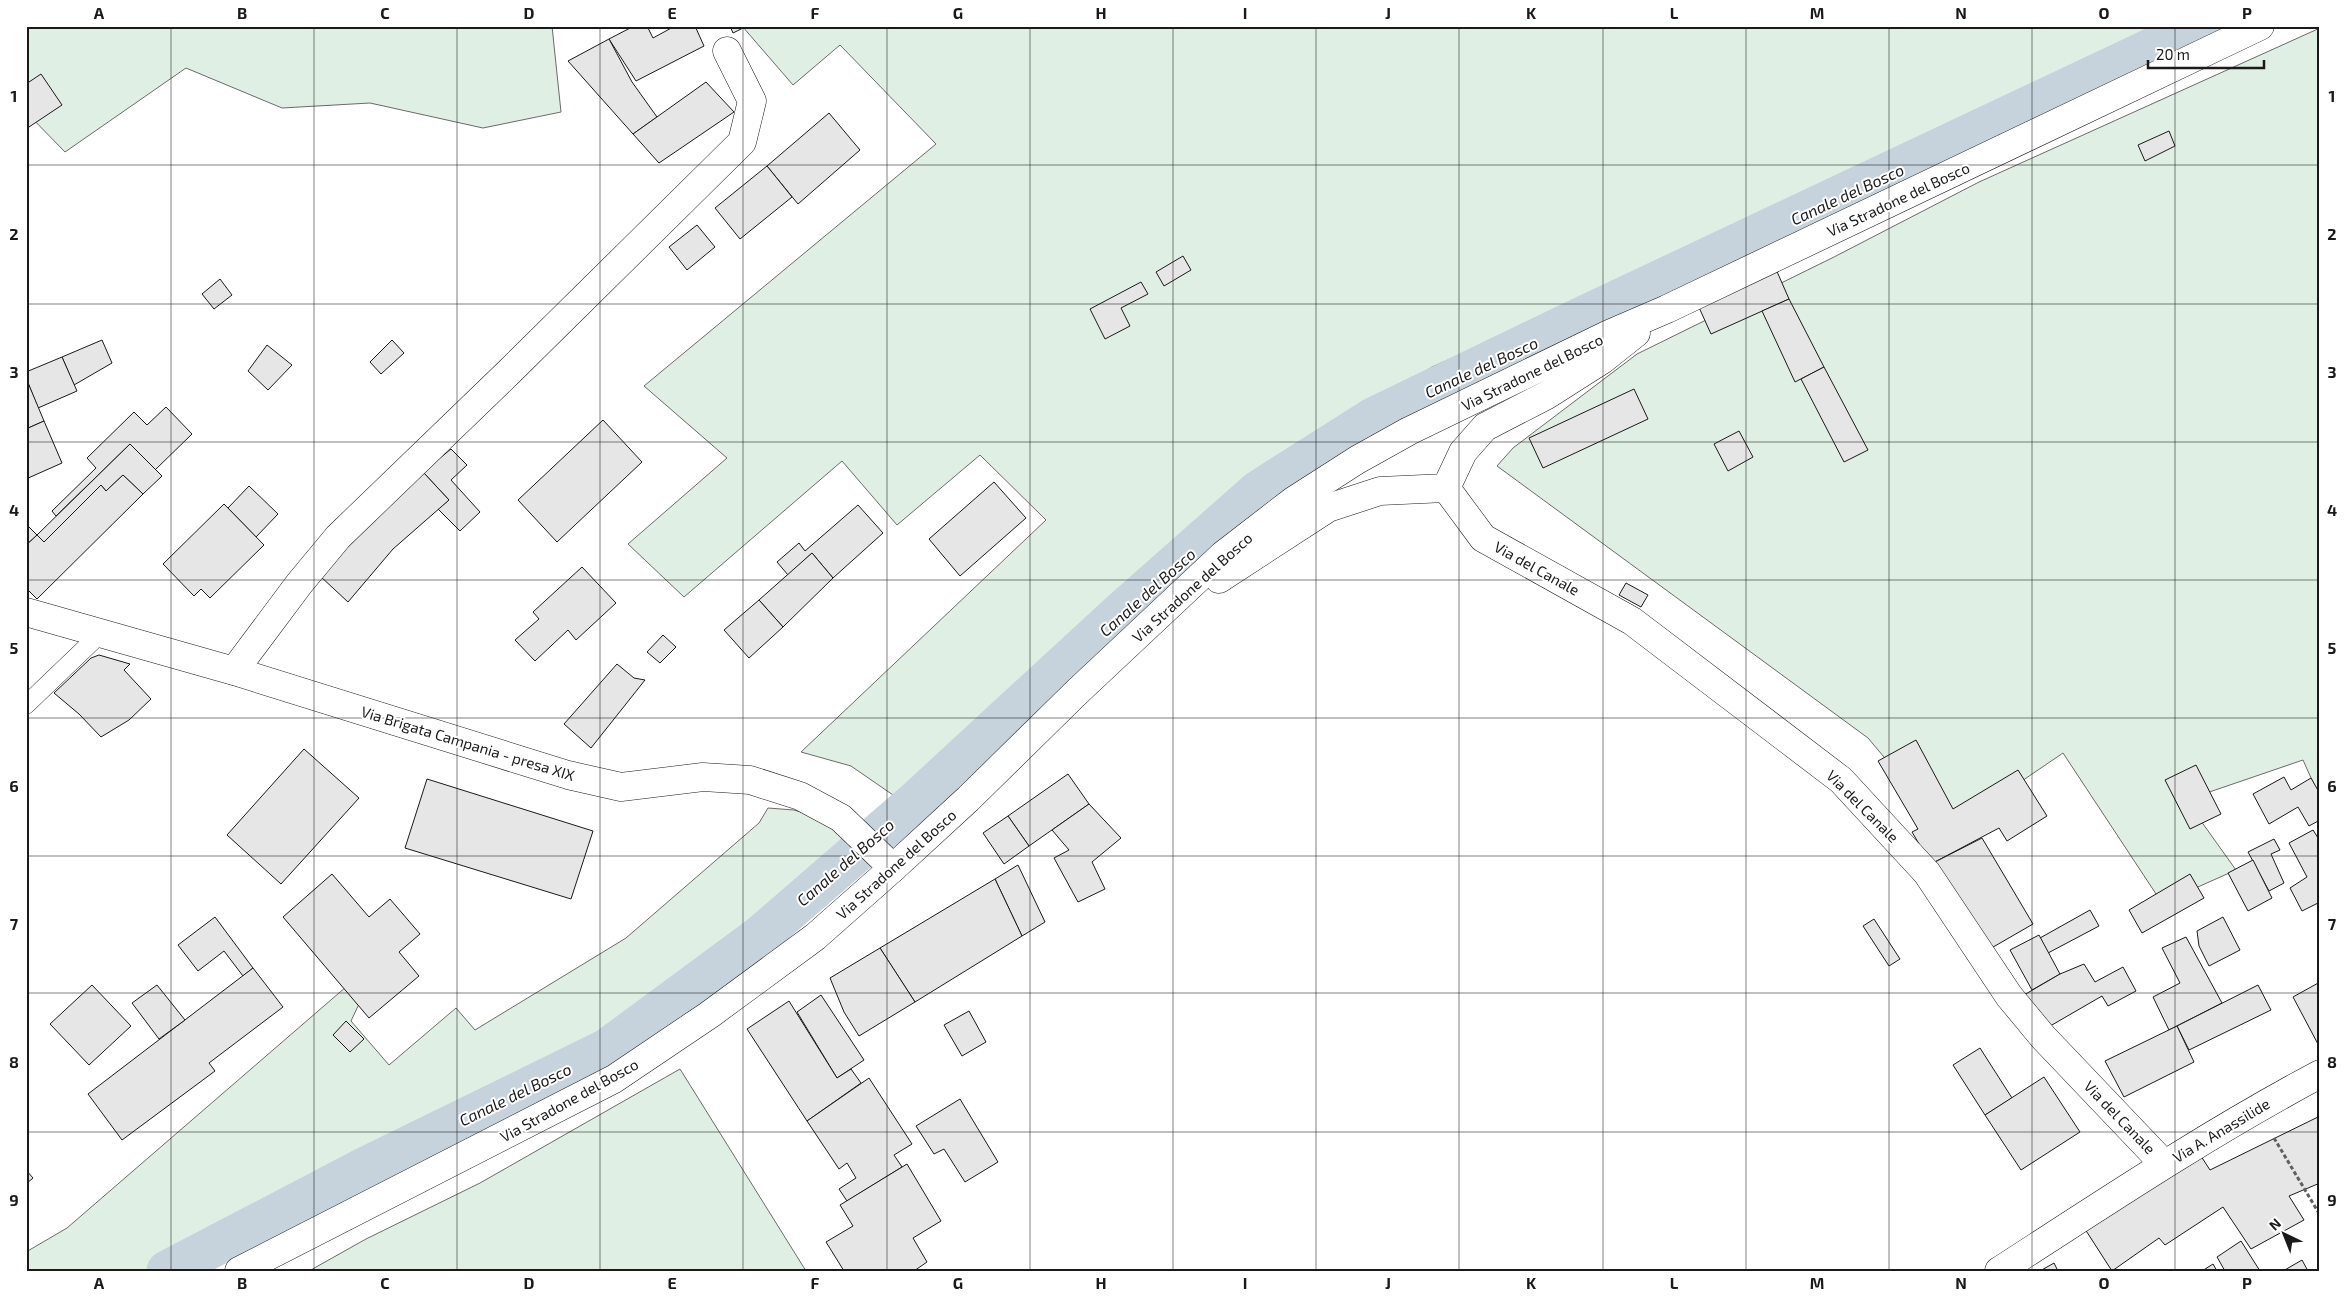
<svg xmlns="http://www.w3.org/2000/svg" width="2346" height="1297" font-family="'Exo 2',sans-serif">
  <style>
    .green { fill: #e0efe3; stroke: #6a6a6a }
    .lines { fill: none; stroke-linecap: round; stroke-linejoin: round }
    .canal { stroke: #c6d2dc; stroke-width: 41 }
    .building { fill: #e6e6e6; stroke: #1a1a1a }
    .service-casing { stroke: #1a1a1a; stroke-width: 19 }
    .minor-casing { stroke: #1a1a1a; stroke-width: 29 }
    .path { stroke: #5f5f5f; stroke-width: 3; stroke-dasharray: 4 2.5; stroke-linecap: butt }
    .service { stroke: #fff; stroke-width: 18 }
    .minor { stroke: #fff; stroke-width: 28 }
    .grid { fill: none; stroke: #1a1a1a; stroke-width: 1; stroke-opacity: 0.55 }
    .labels { text-anchor: middle; dominant-baseline: central; stroke-width: 4; stroke-linejoin: round; paint-order: stroke }
    .street-label { font-size: 15px; fill: #1a1a1a; stroke: #fff }
    .water-label { font-size: 16px; font-style: italic; fill: #1a1a1a; stroke: #fff }
    .neatline { fill: none; stroke: #1a1a1a; stroke-width: 2 }
    .grid-label { font-size: 16px; text-anchor: middle; font-weight: bold; fill: #1a1a1a }
  </style>
  <rect width="100%" height="100%" fill="#fff"/>
  <g class="green">
    <path d="M26 26H552L561 112 483 128 370 103 282 108 186 68 65 152 26 112Z"/>
    <path d="M742 26H2181L1954 129 1611 302 1502 336 1432 367 1306 451 1228 516 915 815 893 795 851 766 801 752 1046 520 980 455 897 525 842 461 684 597 628 544 727 458 644 386 936 144 840 45 793 85Z"/>
    <path d="M2320 28V798L2303 760 2186 800 2236 870 2162 903 2063 753 1947 832 1868 738 1497 466 1513 448 1637 354 1834 257 1979 182Z"/>
    <path d="M768 808 794 810 825 819 872 854 817 900 664 1011 453 1131 340 1187 190 1271H26V1252L67 1228 354 980 360 1002 351 1021 389 1065 456 1008 475 1030 626 938 759 823Z"/>
    <path d="M680 1069 806 1271H309L366 1239 480 1183Z"/>
  </g>
  <g class="lines">
    <path class="canal" d="M167 1271 364 1168 607 1049 760 936 916 801 1120 613 1258 491 1373 418 1576 320 2199 26"/>
  </g>
  <g class="building">
    <path d="M634 26H647L653 38 675 26H695L704 46 636 81 609 39Z"/>
    <path d="M730 26H747L733 33Z"/>
    <path d="M609 39 632 82 657 117 633 134 568 61Z"/>
    <path d="M41 74 62 105 29 127 26 123V84Z"/>
    <path d="M706 82 734 112 659 163 633 134Z"/>
    <path d="M829 113 860 150 798 204 767 166Z"/>
    <path d="M2169 131 2175 146 2145 161 2138 145Z"/>
    <path d="M767 166 792 197 740 239 715 208Z"/>
    <path d="M697 225 715 247 687 270 669 247Z"/>
    <path d="M1183 256 1191 270 1164 286 1156 272Z"/>
    <path d="M1775 267 1789 299 1711 334 1697 303Z"/>
    <path d="M220 279 232 295 214 309 202 294Z"/>
    <path d="M1141 282 1148 294 1121 308 1130 326 1105 339 1090 309Z"/>
    <path d="M1789 299 1824 367 1795 382 1762 311Z"/>
    <path d="M102 340 112 363 74 385 62 357Z"/>
    <path d="M392 340 404 353 381 374 370 362Z"/>
    <path d="M267 345 292 365 268 390 248 371Z"/>
    <path d="M62 357 77 391 38 408 26 378V372Z"/>
    <path d="M1824 367 1868 450 1844 462 1801 379Z"/>
    <path d="M26 378 44 421 26 429Z"/>
    <path d="M1634 389 1648 419 1543 468 1529 438Z"/>
    <path d="M166 407 192 434 155 470 130 444 56 516 52 511 96 468 87 458 134 412 147 425Z"/>
    <path d="M603 420 642 462 557 542 518 500Z"/>
    <path d="M44 421 62 463 26 479V429Z"/>
    <path d="M1739 431 1753 457 1728 471 1714 444Z"/>
    <path d="M130 444 162 476 143 494 123 475 106 491 101 485 44 542 37 535Z"/>
    <path d="M451 449 467 465 451 480 480 512 460 531 438 509 449 500 423 472Z"/>
    <path d="M423 472 449 500 393 549 348 602 320 576 369 523Z"/>
    <path d="M123 475 143 494 37 599 26 588V545L37 535 44 542 101 485 106 491Z"/>
    <path d="M994 482 1026 518 960 576 929 539Z"/>
    <path d="M249 486 278 514 256 537 228 508Z"/>
    <path d="M224 504 264 545 210 598 201 589 194 596 163 564Z"/>
    <path d="M858 505 883 533 833 578 812 553 788 575 777 562 799 543 805 551Z"/>
    <path d="M26 524 37 535 26 545Z"/>
    <path d="M812 553 833 578 783 627 759 600Z"/>
    <path d="M582 567 616 603 576 640 568 630 535 661 515 640 539 619 533 612Z"/>
    <path d="M1626 583 1648 595 1641 607 1619 595Z"/>
    <path d="M759 600 783 627 749 658 724 630Z"/>
    <path d="M663 635 676 647 660 663 647 652Z"/>
    <path d="M99 655 130 664 124 670 151 699 129 720 101 737 79 714 54 693 91 658Z"/>
    <path d="M617 664 634 678 645 680 591 748 564 724Z"/>
    <path d="M1916 740 1953 809 2018 770 2047 816 2007 841 1999 828 1931 864 1912 832 1918 829 1878 761Z"/>
    <path d="M304 749 359 798 281 884 227 835Z"/>
    <path d="M2196 765 2221 814 2190 829 2165 780Z"/>
    <path d="M1068 774 1089 804 1029 846 1008 816Z"/>
    <path d="M2284 777 2291 790 2311 778 2320 794V820L2309 826 2298 807 2269 824 2253 794Z"/>
    <path d="M427 779 593 831 571 899 405 848Z"/>
    <path d="M1089 804 1121 838 1092 862 1105 889 1078 902 1054 858 1069 850 1052 830Z"/>
    <path d="M1008 816 1029 846 1004 864 983 833Z"/>
    <path d="M2313 830 2320 841V902L2302 911 2290 888 2307 877 2289 843Z"/>
    <path d="M1982 838 2033 924 1988 950 1931 864Z"/>
    <path d="M2274 839 2280 850 2271 854 2284 883 2269 891 2248 852Z"/>
    <path d="M2253 860 2272 898 2248 911 2228 873Z"/>
    <path d="M1018 865 1045 922 1022 936 995 879Z"/>
    <path d="M332 874 369 917 390 899 420 934 399 952 419 976 369 1018 283 917Z"/>
    <path d="M2190 874 2204 898 2142 933 2129 910Z"/>
    <path d="M995 879 1022 936 915 1002 880 948Z"/>
    <path d="M2090 910 2099 926 2048 953 2040 938Z"/>
    <path d="M215 917 253 968 243 976 224 951 198 971 178 945Z"/>
    <path d="M2223 917 2240 950 2209 966 2199 946 2197 931Z"/>
    <path d="M1874 919 1900 959 1889 966 1863 926Z"/>
    <path d="M2039 935 2060 974 2032 990 2010 950Z"/>
    <path d="M2186 937 2222 1003 2169 1030 2153 997 2180 983 2162 948Z"/>
    <path d="M880 948 915 1002 859 1036 844 1012 830 978Z"/>
    <path d="M2084 964 2095 982 2123 967 2136 991 2108 1006 2102 996 2045 1029 2024 995 2060 974Z"/>
    <path d="M253 968 283 1007 209 1063 215 1071 122 1140 88 1094Z"/>
    <path d="M2320 982V1046H2319L2293 997Z"/>
    <path d="M92 985 131 1026 89 1065 50 1024Z"/>
    <path d="M157 985 185 1020 159 1039 132 1003Z"/>
    <path d="M2258 985 2271 1010 2189 1050 2177 1026Z"/>
    <path d="M821 995 864 1060 837 1078 797 1012Z"/>
    <path d="M789 1001 837 1078 851 1069 861 1083 807 1121 747 1029Z"/>
    <path d="M969 1011 986 1042 962 1056 944 1025Z"/>
    <path d="M346 1021 364 1039 350 1052 333 1035Z"/>
    <path d="M2177 1026 2194 1062 2124 1097 2105 1061Z"/>
    <path d="M1980 1048 2012 1098 1985 1115 1953 1065Z"/>
    <path d="M2044 1077 2080 1132 2021 1170 1985 1115Z"/>
    <path d="M869 1078 912 1144 894 1155 902 1167 847 1201 839 1189 856 1178 847 1163 839 1169 807 1121Z"/>
    <path d="M960 1099 998 1162 965 1182 944 1149 934 1154 916 1126Z"/>
    <path d="M2320 1116V1183L2289 1196 2304 1220 2251 1249 2223 1207 2165 1245 2159 1238 2112 1271 2083 1226 2197 1150 2210 1170Z"/>
    <path d="M907 1164 941 1221 913 1238 927 1262 914 1271H844L826 1242 853 1226 840 1205Z"/>
    <path d="M26 1170 33 1178 26 1184Z"/>
    <path d="M2241 1241 2260 1271H2225L2217 1257Z"/>
    <path d="M2302 1260 2308 1271H2283Z"/>
    <path d="M2054 1263 2058 1271H2040Z"/>
    <path d="M2213 1264 2217 1271H2202Z"/>
  </g>
  <g class="lines">
    <defs>
      <path id="service" d="M26 705 100 634"/>
      <g id="minor">
        <path d="M1446 488 1483 538 1632 621 1841 780 1927 873 2009 996 2043 1037 2164 1164"/>
        <path d="M1219 579 1328 508 1380 491 1446 488 1463 452 1485 427 1547 395 1602 360 1636 333"/>
        <path d="M26 612 234 671 568 775 621 787 703 777 750 780 800 796 841 818 893 868"/>
        <path d="M234 671 299 584 338 537 510 371 742 142 752 101 727 51"/>
        <path d="M239 1271 614 1079 709 1015 815 937 893 868 968 799 1077 692 1223 555 1293 501 1357 460 1409 431 1609 334 1667 309 2260 26"/>
        <path d="M1999 1271C2104 1203 2209 1133 2320 1074"/>
      </g>
    </defs>
    <use href="#service" class="service-casing"/>
    <use href="#minor" class="minor-casing"/>
    <path class="path" d="M2274 1138 2320 1215"/>
    <use href="#service" class="service"/>
    <use href="#minor" class="minor"/>
  </g>
  <path class="grid" d="M171 26V1271M314 26V1271M457 26V1271M600 26V1271M743 26V1271M887 26V1271M1030 26V1271M1173 26V1271M1316 26V1271M1459 26V1271M1603 26V1271M1746 26V1271M1889 26V1271M2032 26V1271M2175 26V1271M26 165H2320M26 304H2320M26 442H2320M26 580H2320M26 718H2320M26 856H2320M26 993H2320M26 1132H2320"/>
  <g class="labels">
    <g class="street-label">
      <text transform="translate(1898 199) rotate(-25)">Via Stradone del Bosco</text>
      <text transform="translate(1532 372) rotate(-26)">Via Stradone del Bosco</text>
      <text transform="translate(1537 568) rotate(29)">Via del Canale</text>
      <text transform="translate(1192 587) rotate(-42)">Via Stradone del Bosco</text>
      <text transform="translate(468 743) rotate(17)">Via Brigata Campania - presa XIX</text>
      <text transform="translate(1863 806) rotate(45)">Via del Canale</text>
      <text transform="translate(896 864) rotate(-42)">Via Stradone del Bosco</text>
      <text transform="translate(569 1100) rotate(-29)">Via Stradone del Bosco</text>
      <text transform="translate(2120 1117) rotate(46)">Via del Canale</text>
      <text transform="translate(2221 1130) rotate(-31)">Via A. Anassilide</text>
    </g>
    <g class="water-label">
      <text transform="translate(1847 194) rotate(-25)">Canale del Bosco</text>
      <text transform="translate(1481 367) rotate(-25)">Canale del Bosco</text>
      <text transform="translate(1147 592) rotate(-42)">Canale del Bosco</text>
      <text transform="translate(845 862) rotate(-41)">Canale del Bosco</text>
      <text transform="translate(515 1094) rotate(-26)">Canale del Bosco</text>
    </g>
  </g>
  <rect width="2346" height="1297" fill="none" stroke="#ffffff" stroke-width="55"/>
  <g transform="translate(2284 1234) rotate(317)" stroke="#ffffff" stroke-width="4" paint-order="stroke">
  <path d="M0-4L9 19L0 12L-9 19Z" fill="#1a1a1a"/>
  <text y="-8" font-size="14" font-weight="bold" text-anchor="middle" fill="#1a1a1a">N</text>
  </g>
  <path d="M2148 60v8h116v-8" fill="none" stroke="#1a1a1a" stroke-width="2.5"/>
  <text x="2156" y="60" font-size="15" fill="#1a1a1a" stroke="#ffffff" stroke-width="4" paint-order="stroke">20 m</text>
  <rect x="28" y="28" width="2290" height="1242" class="neatline"/>
  <g class="grid-label">
    <text x="99" y="19">A</text>
    <text x="242" y="19">B</text>
    <text x="385" y="19">C</text>
    <text x="529" y="19">D</text>
    <text x="672" y="19">E</text>
    <text x="815" y="19">F</text>
    <text x="958" y="19">G</text>
    <text x="1101" y="19">H</text>
    <text x="1245" y="19">I</text>
    <text x="1388" y="19">J</text>
    <text x="1531" y="19">K</text>
    <text x="1674" y="19">L</text>
    <text x="1817" y="19">M</text>
    <text x="1961" y="19">N</text>
    <text x="2104" y="19">O</text>
    <text x="2247" y="19">P</text>
    <text x="14" y="102">1</text>
    <text x="2332" y="102">1</text>
    <text x="14" y="240">2</text>
    <text x="2332" y="240">2</text>
    <text x="14" y="378">3</text>
    <text x="2332" y="378">3</text>
    <text x="14" y="516">4</text>
    <text x="2332" y="516">4</text>
    <text x="14" y="654">5</text>
    <text x="2332" y="654">5</text>
    <text x="14" y="792">6</text>
    <text x="2332" y="792">6</text>
    <text x="14" y="930">7</text>
    <text x="2332" y="930">7</text>
    <text x="14" y="1068">8</text>
    <text x="2332" y="1068">8</text>
    <text x="14" y="1206">9</text>
    <text x="2332" y="1206">9</text>
    <text x="99" y="1289">A</text>
    <text x="242" y="1289">B</text>
    <text x="385" y="1289">C</text>
    <text x="529" y="1289">D</text>
    <text x="672" y="1289">E</text>
    <text x="815" y="1289">F</text>
    <text x="958" y="1289">G</text>
    <text x="1101" y="1289">H</text>
    <text x="1245" y="1289">I</text>
    <text x="1388" y="1289">J</text>
    <text x="1531" y="1289">K</text>
    <text x="1674" y="1289">L</text>
    <text x="1817" y="1289">M</text>
    <text x="1961" y="1289">N</text>
    <text x="2104" y="1289">O</text>
    <text x="2247" y="1289">P</text>
  </g>
</svg>
